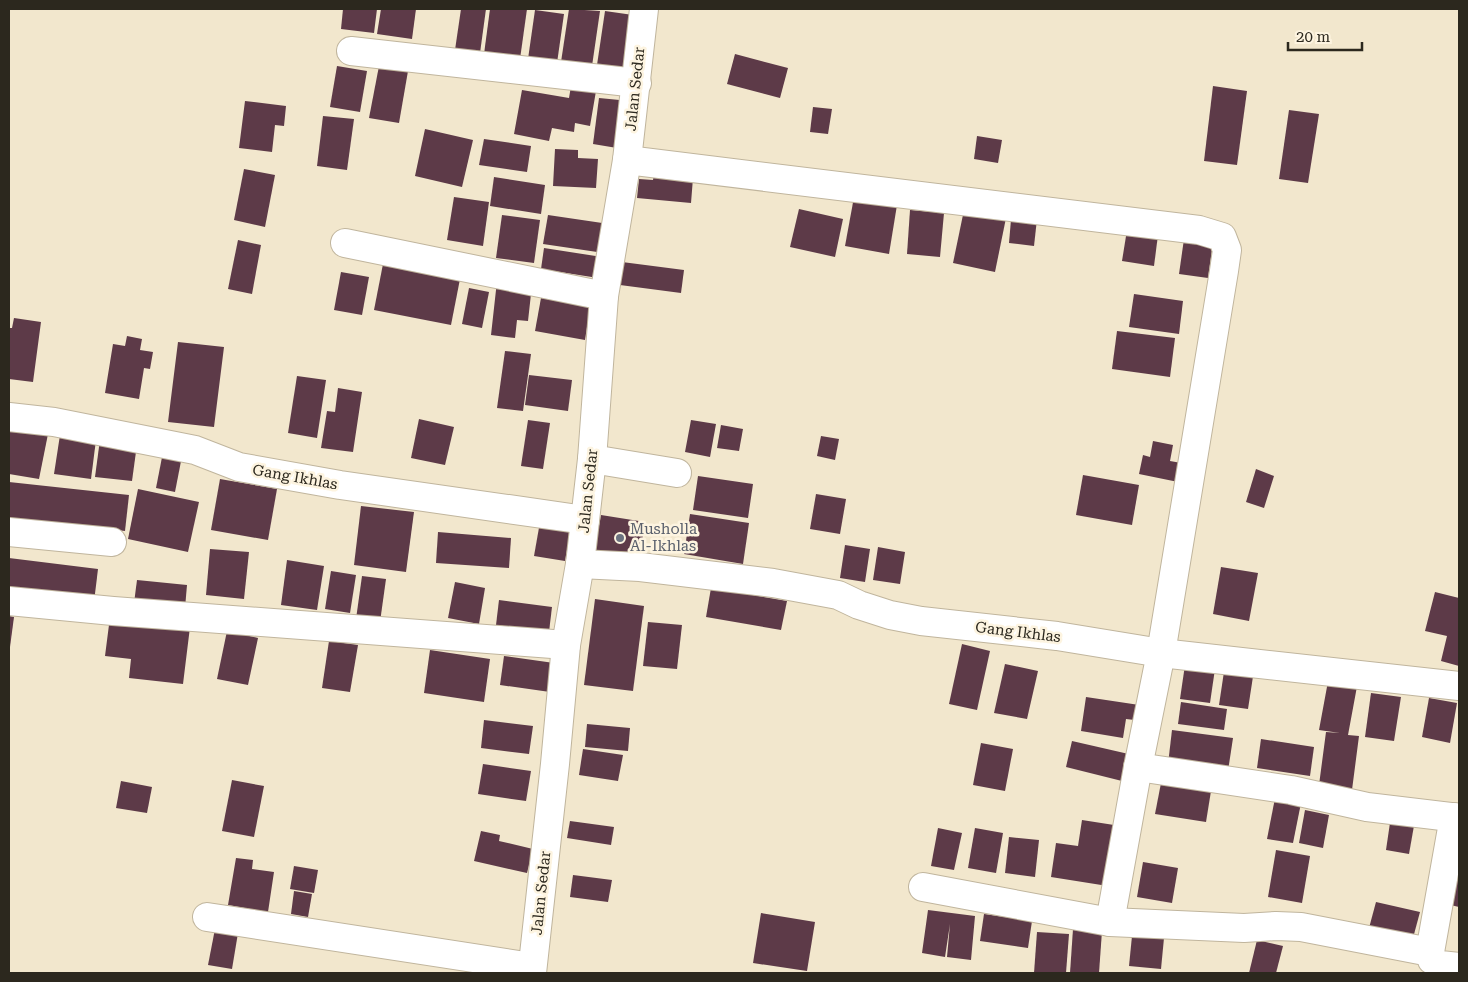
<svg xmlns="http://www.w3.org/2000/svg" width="1468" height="982" font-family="'Roboto Serif',serif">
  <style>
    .building { fill: #5d3a48 }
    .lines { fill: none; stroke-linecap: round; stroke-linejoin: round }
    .minor-casing { stroke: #c0b59d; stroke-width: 30 }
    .minor { stroke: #fff; stroke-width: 28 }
    .worship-dot { fill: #6b7280; stroke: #fdf4e0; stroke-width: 2 }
    .labels { text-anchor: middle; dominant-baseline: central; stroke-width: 5; stroke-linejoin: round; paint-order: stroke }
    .street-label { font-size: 15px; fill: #2c281e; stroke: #fdf4e0 }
    .worship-label { font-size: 15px; fill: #5b616d; stroke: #fdf4e0; text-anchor: start }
  </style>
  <rect width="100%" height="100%" fill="#f2e7cd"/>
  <g class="building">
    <path d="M343 9H377L374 33 341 29Z"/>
    <path d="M381 9H416L412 39 377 34Z"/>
    <path d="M461 9H486L480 53 455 50Z"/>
    <path d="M490 9H527L520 59 484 54Z"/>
    <path d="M569 9 600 11 592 66 561 62Z"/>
    <path d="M535 10 564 14 557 63 528 59Z"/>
    <path d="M605 11 640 16 626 69 597 65Z"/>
    <path d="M735 54 788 68 780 98 727 84Z"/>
    <path d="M337 66 367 71 360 112 330 107Z"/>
    <path d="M379 66 408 71 399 123 369 118Z"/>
    <path d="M571 86 596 91 590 126 575 123 574 132 552 128 549 141 514 134 522 90 569 98Z"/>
    <path d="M1213 86 1247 91 1237 165 1204 161Z"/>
    <path d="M599 98 630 101 623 149 593 144Z"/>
    <path d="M245 101 286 106 284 126 275 125 272 152 239 148Z"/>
    <path d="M813 107 832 109 828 134 810 132Z"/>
    <path d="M1289 110 1319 114 1308 183 1279 179Z"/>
    <path d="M323 116 354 119 347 170 317 166Z"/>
    <path d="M425 129 473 140 462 187 415 176Z"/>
    <path d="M977 136 1002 140 998 163 974 159Z"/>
    <path d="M484 139 531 146 527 172 479 165Z"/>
    <path d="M555 149 578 150V158L598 159 596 188 553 186Z"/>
    <path d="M244 169 275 175 265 227 234 220Z"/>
    <path d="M654 174 693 178 691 203 637 198 639 179 653 180Z"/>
    <path d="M494 177 545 185 541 214 490 206Z"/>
    <path d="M454 197 489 202 483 246 447 240Z"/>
    <path d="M854 197 897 205 889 254 845 246Z"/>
    <path d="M1012 208 1037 219 1034 246 1009 243Z"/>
    <path d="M799 209 843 219 835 257 790 247Z"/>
    <path d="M910 210 944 213 940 257 907 254Z"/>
    <path d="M964 210 1006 218 995 272 953 263Z"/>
    <path d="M502 215 540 220 534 263 496 258Z"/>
    <path d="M548 215 609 224 604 253 543 244Z"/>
    <path d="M1127 230 1158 235 1154 266 1122 261Z"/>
    <path d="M1184 239 1213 243 1208 278 1179 274Z"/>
    <path d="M238 240 261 245 252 294 228 289Z"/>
    <path d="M544 248 602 257 598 278 541 269Z"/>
    <path d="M622 262 684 270 681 293 620 285Z"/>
    <path d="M383 264 460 279 451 325 374 310Z"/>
    <path d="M341 272 369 277 362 315 334 310Z"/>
    <path d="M497 281 532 285 528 321 517 320 515 338 491 335Z"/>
    <path d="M469 288 489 292 482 328 462 324Z"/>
    <path d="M1134 294 1183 301 1179 334 1129 327Z"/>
    <path d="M541 298 590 307 585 340 535 331Z"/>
    <path d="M14 318 41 322 33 382 9 379V328H12Z"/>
    <path d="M1117 331 1175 338 1170 377 1112 369Z"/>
    <path d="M127 336 142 339 140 350 153 352 150 369 144 368 139 399 105 393 113 344 125 346Z"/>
    <path d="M178 342 224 347 214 427 168 422Z"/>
    <path d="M505 351 531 354 523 411 497 408Z"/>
    <path d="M529 375 572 380 568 411 525 405Z"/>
    <path d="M297 376 326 380 317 438 288 433Z"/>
    <path d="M338 388 362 392 353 452 321 448 327 411 335 412Z"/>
    <path d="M9 416 50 424 39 479 9 474Z"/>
    <path d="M419 419 454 427 445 465 411 458Z"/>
    <path d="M528 420 550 423 543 469 521 466Z"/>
    <path d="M691 420 716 424 710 457 685 452Z"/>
    <path d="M721 425 743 429 739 451 717 448Z"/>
    <path d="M101 432 138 437 132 481 95 477Z"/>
    <path d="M60 435 96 440 91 479 54 474Z"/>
    <path d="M821 436 839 439 835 460 817 456Z"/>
    <path d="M1153 441 1173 445 1170 461 1187 464 1183 483 1139 474 1143 455 1150 457Z"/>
    <path d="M164 447 183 451 175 492 156 488Z"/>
    <path d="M1256 469 1274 476 1264 508 1246 502Z"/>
    <path d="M1083 475 1139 485 1132 525 1076 515Z"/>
    <path d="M698 476 753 484 748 518 693 510Z"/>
    <path d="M220 479 277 489 268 540 211 530Z"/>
    <path d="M9 482 129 495 125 531 9 518Z"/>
    <path d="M138 489 199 502 188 552 128 539Z"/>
    <path d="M816 494 846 499 840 534 810 529Z"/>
    <path d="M361 506 414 512 406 572 354 565Z"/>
    <path d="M690 514 749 523 743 564 684 554Z"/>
    <path d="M601 515 645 522 639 561 594 554Z"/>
    <path d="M540 522 571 528 565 561 534 556Z"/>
    <path d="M438 532 511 538 509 568 436 563Z"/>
    <path d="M845 545 870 549 865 582 840 578Z"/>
    <path d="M878 547 905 552 900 584 873 580Z"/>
    <path d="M210 549 249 552 244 599 206 595Z"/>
    <path d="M9 558 98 569 94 602 9 592Z"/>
    <path d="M287 560 324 566 317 610 281 605Z"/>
    <path d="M1221 567 1258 573 1249 621 1213 614Z"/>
    <path d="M331 571 356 575 350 613 325 609Z"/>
    <path d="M362 576 386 579 380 622 356 619Z"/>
    <path d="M137 580 187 585 185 608 134 603Z"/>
    <path d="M455 582 485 588 479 624 448 618Z"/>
    <path d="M711 588 787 601 781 630 706 617Z"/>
    <path d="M1435 592 1459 598V666L1441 661 1447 636 1425 631Z"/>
    <path d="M595 599 644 606 633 691 584 685Z"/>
    <path d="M499 600 552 607 549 632 496 625Z"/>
    <path d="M9 616 14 617 10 647H9Z"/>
    <path d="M110 617 190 627 183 684 129 678 131 659 105 656Z"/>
    <path d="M648 622 682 625 677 669 643 666Z"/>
    <path d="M227 631 258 638 248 685 217 679Z"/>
    <path d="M329 641 358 645 350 692 322 688Z"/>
    <path d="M962 644 990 651 977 710 949 704Z"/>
    <path d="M430 650 490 659 484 702 424 693Z"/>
    <path d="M504 656 554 663 550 692 500 685Z"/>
    <path d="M1186 658 1216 662 1210 703 1180 699Z"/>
    <path d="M1005 664 1038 671 1027 719 994 713Z"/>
    <path d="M1225 665 1254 670 1248 709 1219 705Z"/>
    <path d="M1329 676 1358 681 1348 735 1359 736 1352 790 1319 785 1326 732 1340 733 1319 730Z"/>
    <path d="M1371 693 1401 697 1394 741 1365 737Z"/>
    <path d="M1086 697 1146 706 1143 721 1126 719 1123 738 1081 731Z"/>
    <path d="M1429 698 1457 703 1450 743 1422 737Z"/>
    <path d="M1181 702 1227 709 1224 730 1178 724Z"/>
    <path d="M484 720 533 726 529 754 481 748Z"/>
    <path d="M587 724 630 728 628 751 585 747Z"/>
    <path d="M1172 730 1233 738 1228 771 1168 764Z"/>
    <path d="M1261 739 1314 747 1310 776 1257 768Z"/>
    <path d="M1072 741 1133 755 1126 782 1066 767Z"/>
    <path d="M981 743 1013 749 1005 791 973 785Z"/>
    <path d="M583 749 623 755 618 781 579 775Z"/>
    <path d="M483 764 531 771 526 801 478 794Z"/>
    <path d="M232 780 264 786 254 837 222 831Z"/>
    <path d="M121 781 152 787 147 813 116 808Z"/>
    <path d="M1161 783 1211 791 1206 822 1155 814Z"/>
    <path d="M1276 793 1302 798 1293 843 1267 839Z"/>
    <path d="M1305 810 1329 815 1323 848 1299 843Z"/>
    <path d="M1391 816 1415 820 1409 854 1386 850Z"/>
    <path d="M1082 820 1114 825V887L1051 877 1056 843 1078 846Z"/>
    <path d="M570 821 614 827 611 845 567 838Z"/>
    <path d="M938 828 962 833 954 870 931 866Z"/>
    <path d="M975 828 1003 833 996 873 968 868Z"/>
    <path d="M481 831 500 835 499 841 533 849 527 873 474 861Z"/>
    <path d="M1009 837 1039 840 1035 877 1005 873Z"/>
    <path d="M1276 850 1310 856 1302 903 1268 897Z"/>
    <path d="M236 858 253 860 252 869 274 872 268 912 228 905Z"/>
    <path d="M1143 862 1178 868 1172 903 1137 897Z"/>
    <path d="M294 866 318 870 314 893 290 889Z"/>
    <path d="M573 875 612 880 608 902 570 897Z"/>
    <path d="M1449 875 1459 877V907L1442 903Z"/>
    <path d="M294 891 312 894 308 917 291 914Z"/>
    <path d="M1376 902 1420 912 1413 938 1369 928Z"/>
    <path d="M928 910 975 916 971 960 947 957 950 924 945 957 922 953Z"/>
    <path d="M761 913 815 922 807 971 753 963Z"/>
    <path d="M984 914 1032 921 1028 948 980 941Z"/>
    <path d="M215 929 238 933 232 969 208 965Z"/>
    <path d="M1073 929 1102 931 1099 973H1070Z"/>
    <path d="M1037 932 1069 934 1066 973H1034Z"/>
    <path d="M1132 936 1164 938 1161 969 1129 966Z"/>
    <path d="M1257 940 1283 946 1276 973H1249Z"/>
  </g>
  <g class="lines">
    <defs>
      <g id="minor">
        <path d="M351 51 637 83"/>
        <path d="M627 160 1199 230 1222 237 1227 250 1224 271 1161 653 1138 767 1110 922"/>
        <path d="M345 243 604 296"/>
        <path d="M9 417 54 422 195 450 239 467 340 485 585 520"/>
        <path d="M592 459 677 473"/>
        <path d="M9 532 112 542"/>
        <path d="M580 564 640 567 773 583 838 595 859 605 890 615 921 621 1057 636 1161 653 1459 686"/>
        <path d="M9 601 113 611 566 645"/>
        <path d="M1138 767 1291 790 1367 807 1459 818"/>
        <path d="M923 887 1110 922 1244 928 1276 926 1301 927 1430 952 1454 817"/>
        <path d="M207 917 532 967"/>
        <path d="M1430 952 1432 960 1440 965 1459 967"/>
        <path d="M532 973 555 764 566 645 580 564 592 459 604 296 627 160 644 9"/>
      </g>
    </defs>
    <use href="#minor" class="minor-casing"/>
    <use href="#minor" class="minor"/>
  </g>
  <circle class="worship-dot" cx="620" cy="538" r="5"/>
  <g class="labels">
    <g class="street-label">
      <text transform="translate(635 89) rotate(-84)">Jalan Sedar</text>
      <text transform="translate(295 477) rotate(10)">Gang Ikhlas</text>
      <text transform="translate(588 491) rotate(-84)">Jalan Sedar</text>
      <text transform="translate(1018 632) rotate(7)">Gang Ikhlas</text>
      <text transform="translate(541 893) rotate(-84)">Jalan Sedar</text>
    </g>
    <g class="worship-label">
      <text x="630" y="529">Musholla<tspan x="630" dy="17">Al-Ikhlas</tspan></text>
    </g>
  </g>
  <rect width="1468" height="982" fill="none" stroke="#2c281e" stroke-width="20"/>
  <path d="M1288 42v8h74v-8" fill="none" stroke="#2c281e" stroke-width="2.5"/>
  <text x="1296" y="42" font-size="15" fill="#2c281e" stroke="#fdf4e0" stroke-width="4" paint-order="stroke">20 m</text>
</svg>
